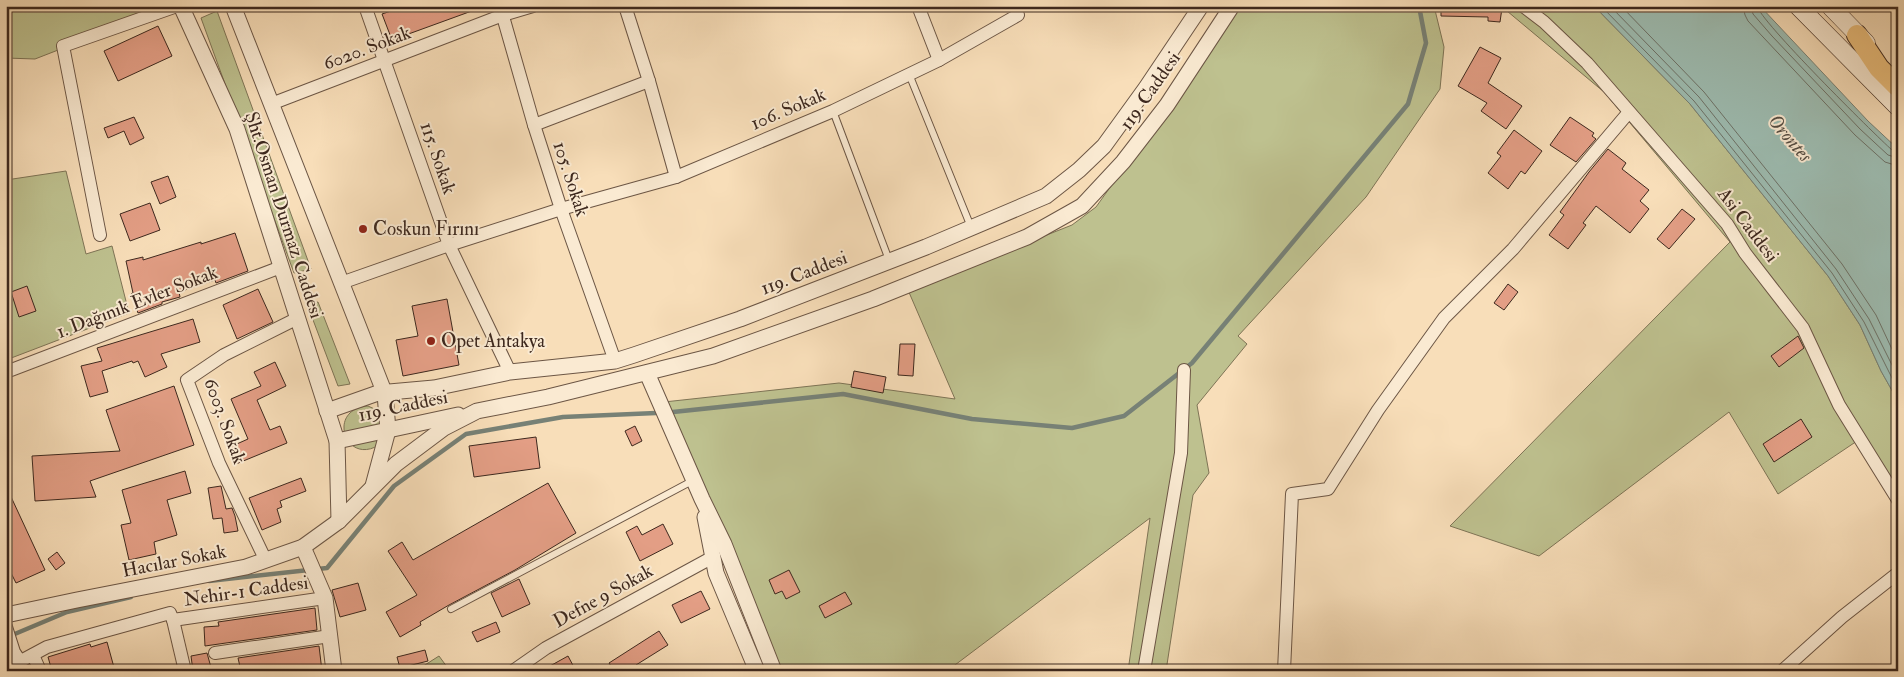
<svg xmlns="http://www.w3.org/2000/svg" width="1904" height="677" font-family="'IM FELL Double Pica',serif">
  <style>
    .green { fill: #bec18f; stroke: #7e7456 }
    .water { fill: #9dbcb1; stroke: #778176 }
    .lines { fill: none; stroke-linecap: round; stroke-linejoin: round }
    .shore { stroke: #6d7268; stroke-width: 1 }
    .stream { stroke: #778176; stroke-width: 4.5 }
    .building { fill: #e39e85; stroke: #3d281e }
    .service-casing { stroke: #6c5645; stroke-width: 8 }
    .minor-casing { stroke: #6c5645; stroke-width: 14 }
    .tertiary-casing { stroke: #6c5645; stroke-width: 17 }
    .secondary-casing { stroke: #3d281e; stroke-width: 19 }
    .trunk-casing { stroke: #3d281e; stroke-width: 22 }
    .service { stroke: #faead2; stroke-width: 6 }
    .minor { stroke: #faead2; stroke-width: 12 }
    .tertiary { stroke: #faead2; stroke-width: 15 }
    .secondary { stroke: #faead2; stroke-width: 18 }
    .trunk { stroke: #ecbf7c; stroke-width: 20 }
    .poi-dot { fill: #8f2418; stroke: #faead2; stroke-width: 2 }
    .labels { text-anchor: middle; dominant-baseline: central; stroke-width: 4; stroke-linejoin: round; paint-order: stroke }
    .street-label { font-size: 19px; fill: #3d281e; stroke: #faead2 }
    .poi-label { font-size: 19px; fill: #3d281e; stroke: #faead2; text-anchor: start }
    .water-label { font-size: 20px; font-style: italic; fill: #554d43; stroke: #faead2 }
  </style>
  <rect width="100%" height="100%" fill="#f8deb9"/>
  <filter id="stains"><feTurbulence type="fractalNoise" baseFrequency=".004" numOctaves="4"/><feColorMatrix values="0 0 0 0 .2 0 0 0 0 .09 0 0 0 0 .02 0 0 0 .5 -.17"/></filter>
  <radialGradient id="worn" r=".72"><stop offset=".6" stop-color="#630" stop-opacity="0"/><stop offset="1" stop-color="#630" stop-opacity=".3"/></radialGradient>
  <g class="green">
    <path d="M6 6H159L161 10 35 59 6 58Z"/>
    <path d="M1240 6H1434L1444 47 1440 89 1366 197 1238 336 1247 344 1197 405 1209 473 1193 495 1166 671H1128L1150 518 947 671H776L664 402 839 383 955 399 908 290 1072 225 1096 207Z"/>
    <path d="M1501 6H1594L1690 104 1828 276 1860 325 1881 371 1898 401V504L1860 439 1778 494 1729 412 1539 556 1450 526 1730 242 1604 92Z"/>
    <path d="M217 11 311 269 294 273 201 18Z"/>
    <path d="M66 171 86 254 112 246 129 313 6 360V180Z"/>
    <path d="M318 302 350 384 338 386 307 304Z"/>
    <path d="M368 406 381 412 379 445C345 466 326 409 368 406Z"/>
    <path d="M439 656 450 671H417V670Z"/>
  </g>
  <path class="water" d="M1594 6H1760L1868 121 1898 149V401L1881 371 1860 325 1828 276 1690 104Z"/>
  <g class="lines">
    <g class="shore">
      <path d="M1601 6 1694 101 1832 273 1864 322 1898 390"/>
      <path d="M1610 6 1699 97 1836 269 1869 319 1898 377"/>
      <path d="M1621 6 1704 92 1842 264 1876 315 1898 362"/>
      <path d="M1743 6 1745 15 1748 21 1855 135 1885 162 1898 166"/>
      <path d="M1751 6 1753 14 1772 36 1860 129 1888 155 1898 158"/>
      <path d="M1757 6C1759 20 1874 134 1892 150L1898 152"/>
    </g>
    <g class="stream">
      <path d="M673 412 843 394 972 419 1072 428 1124 416 1192 363 1408 104 1426 43 1419 6"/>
      <path d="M209 581 327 568 394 486 466 434 563 417 656 413"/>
      <path d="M10 636 67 612 131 597"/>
    </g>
  </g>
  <g class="building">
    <path d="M406 6H480V8L392 40 382 14Z"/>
    <path d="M1441 6H1495L1502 8 1500 22 1488 21V17L1441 16Z"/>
    <path d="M158 26 172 56 118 81 104 51Z"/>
    <path d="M1480 47 1501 58 1488 83 1522 106 1506 129 1481 111 1487 103 1458 86Z"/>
    <path d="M134 117 144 138 130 145 124 131 108 138 104 128Z"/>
    <path d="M1570 117 1594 133 1592 136 1596 139 1576 162 1550 145Z"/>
    <path d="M1514 130 1542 151 1525 174 1521 171 1508 189 1488 173 1501 156 1497 153Z"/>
    <path d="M1608 149 1626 163 1622 169 1649 190 1640 201 1649 209 1630 233 1596 206 1583 223 1586 225 1568 249 1549 235 1564 215 1560 212 1589 172Z"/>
    <path d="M168 176 176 197 160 204 151 182Z"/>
    <path d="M150 203 160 230 130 241 120 214Z"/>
    <path d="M1682 209 1695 219 1669 249 1657 239Z"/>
    <path d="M235 233 248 271 216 283 215 280 179 292 180 297 162 302V304L138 313 131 294 133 293 126 261 143 257V260L201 242V244Z"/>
    <path d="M1508 284 1518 292 1504 310 1494 303Z"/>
    <path d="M27 286 36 311 19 317 11 292Z"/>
    <path d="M258 289 273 322 237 339 223 305Z"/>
    <path d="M447 299 459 365 403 376 396 340 418 336 412 306Z"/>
    <path d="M193 319 200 342 161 354 167 367 145 377 138 361 133 363 132 361 102 371 108 392 90 397 81 366 102 361 97 348Z"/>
    <path d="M1798 336 1804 348 1779 367 1771 356Z"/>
    <path d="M900 344H915L913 376 898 375Z"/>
    <path d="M275 362 286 386 257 400 270 430 280 426 287 443 236 464 230 447 248 439 231 399 261 386 254 372Z"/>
    <path d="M854 371 886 377 883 393 851 387Z"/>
    <path d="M174 386 194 445 90 481 96 497 35 501 32 456 120 451 106 410Z"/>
    <path d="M1801 419 1812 437 1774 462 1763 444Z"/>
    <path d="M635 426 642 441 632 446 625 431Z"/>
    <path d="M536 437 540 468 474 477 469 446Z"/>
    <path d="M185 471 191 493 167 500 177 535 154 542 156 554 129 560 121 525 131 523 122 490Z"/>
    <path d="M301 478 306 491 280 501 282 507 277 509 281 522 262 530 249 498Z"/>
    <path d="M548 483 576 533 515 570 449 605 420 622 421 625 400 637 386 612 417 595 388 551 402 542 413 560Z"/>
    <path d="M6 486 45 570 16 583 6 563Z"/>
    <path d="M221 486 226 509 232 508 235 516 238 531 224 533 222 518 213 519 208 488Z"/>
    <path d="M663 524 673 544 640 561 626 532 637 526 642 535Z"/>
    <path d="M57 552 65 563 56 570 48 559Z"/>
    <path d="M789 570 800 592 786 599 782 591 775 594 769 580Z"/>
    <path d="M519 579 530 604 502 617 491 593Z"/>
    <path d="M358 583 366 610 340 617 332 590Z"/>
    <path d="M701 591 710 609 681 623 672 605Z"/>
    <path d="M845 592 852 604 825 618 819 606Z"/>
    <path d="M315 608 317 630 205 646 204 627 219 626 218 622Z"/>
    <path d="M496 622 500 632 477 642 472 632Z"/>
    <path d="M659 631 668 645 636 665 640 671H614L609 663Z"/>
    <path d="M107 642 115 671H52L48 657 90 644 91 647Z"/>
    <path d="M319 646 322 671H241L238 658Z"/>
    <path d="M425 650 428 661 400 668 397 657Z"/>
    <path d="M207 653 212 671H193L191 656Z"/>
    <path d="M568 656 576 671H541Z"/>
  </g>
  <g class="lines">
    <defs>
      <g id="service">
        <path d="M909 74 971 227"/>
        <path d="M833 111 889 260"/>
        <path d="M451 609 694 480"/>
      </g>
      <g id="minor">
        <path d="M365 6 449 245 510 372"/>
        <path d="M500 6 534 125 561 209 615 361"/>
        <path d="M625 6 649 81 676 177"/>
        <path d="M918 6 939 60"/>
        <path d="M1523 6 1544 22 1587 63 1727 224 1745 253 1803 328 1839 405 1898 500"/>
        <path d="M271 104 503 15 533 6"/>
        <path d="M534 125 649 81"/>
        <path d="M100 235 63 46 177 6"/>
        <path d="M341 283 449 245 561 209 676 177 833 111 939 60 1018 15"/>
        <path d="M6 372 281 267"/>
        <path d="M266 561 219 463 187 380 224 355 298 318"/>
        <path d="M173 620 185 671"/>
        <path d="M6 627 14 652 20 661"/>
        <path d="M215 653 330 636"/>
        <path d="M33 655 40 671"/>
        <path d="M6 669 47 647 170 613 173 620 325 598"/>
        <path d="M513 671 546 648 713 557"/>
        <path d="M1144 671 1181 453 1184 370"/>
        <path d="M1284 671 1292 494 1328 489 1378 410 1444 318 1513 249 1629 112"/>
        <path d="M1782 671 1842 617 1898 573"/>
      </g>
      <g id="tertiary">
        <path d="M181 6 237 129 337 441 339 521"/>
        <path d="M233 6 385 394 388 430 373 486"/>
        <path d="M647 373 702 499 724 544 774 671"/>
        <path d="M327 411 378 393 434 388 510 372 615 361 634 355 740 319 926 247 1046 196 1079 170 1104 146 1146 88 1201 6"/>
        <path d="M337 441 458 415"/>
        <path d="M705 517 716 573 757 671"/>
        <path d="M303 547 325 598 334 671"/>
        <path d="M6 615 77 600 246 567 303 547 339 521 396 464 444 428 477 411 548 397 713 356 873 299 1027 237 1082 206 1123 162 1167 105 1232 6"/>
      </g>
      <g id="secondary">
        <path d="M1798 6 1898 107"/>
        <path d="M1830 6 1866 43"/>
      </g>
      <path id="trunk" d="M1857 35 1879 68 1898 87"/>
    </defs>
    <use href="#service" class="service-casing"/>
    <use href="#minor" class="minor-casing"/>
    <use href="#tertiary" class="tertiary-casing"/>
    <use href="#secondary" class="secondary-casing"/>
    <use href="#trunk" class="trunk-casing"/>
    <use href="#service" class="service"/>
    <use href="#minor" class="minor"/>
    <use href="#tertiary" class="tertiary"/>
    <use href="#secondary" class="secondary"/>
    <use href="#trunk" class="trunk"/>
  </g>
  <g class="poi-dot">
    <circle cx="363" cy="229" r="5"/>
    <circle cx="431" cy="341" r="5"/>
  </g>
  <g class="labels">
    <g class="street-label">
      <text transform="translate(367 48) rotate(-21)">6020. Sokak</text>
      <text transform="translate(1150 91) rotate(-55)">119. Caddesi</text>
      <text transform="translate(788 109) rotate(-23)">106. Sokak</text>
      <text transform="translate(438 158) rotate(71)">115. Sokak</text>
      <text transform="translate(571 179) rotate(72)">105. Sokak</text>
      <text transform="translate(284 215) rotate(72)">Şht.Osman Durmaz Caddesi</text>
      <text transform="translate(1748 225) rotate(53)">Asi Caddesi</text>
      <text transform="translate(804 273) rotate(-21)">119. Caddesi</text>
      <text transform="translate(137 302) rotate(-21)">1. Dağınık Evler Sokak</text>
      <text transform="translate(403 406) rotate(-12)">119. Caddesi</text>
      <text transform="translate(225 421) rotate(70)">6003. Sokak</text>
      <text transform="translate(174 561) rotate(-11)">Hacılar Sokak</text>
      <text transform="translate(246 591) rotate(-8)">Nehir-1 Caddesi</text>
      <text transform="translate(603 596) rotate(-29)">Defne 9 Sokak</text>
    </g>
    <g class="poi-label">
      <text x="373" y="229">Coskun Fırını</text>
      <text x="441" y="341">Opet Antakya</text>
    </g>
    <g class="water-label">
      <text transform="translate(1790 138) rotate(49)">Orontes</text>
    </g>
  </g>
  <rect width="1904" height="677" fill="none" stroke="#f8deb9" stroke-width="25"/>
  <rect x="8" y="8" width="1889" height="662" fill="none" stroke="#3d281e" stroke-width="2.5"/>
  <rect x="12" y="12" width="1879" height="652" fill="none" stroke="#3d281e"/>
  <rect width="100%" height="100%" filter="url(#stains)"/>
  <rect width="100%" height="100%" fill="url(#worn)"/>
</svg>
